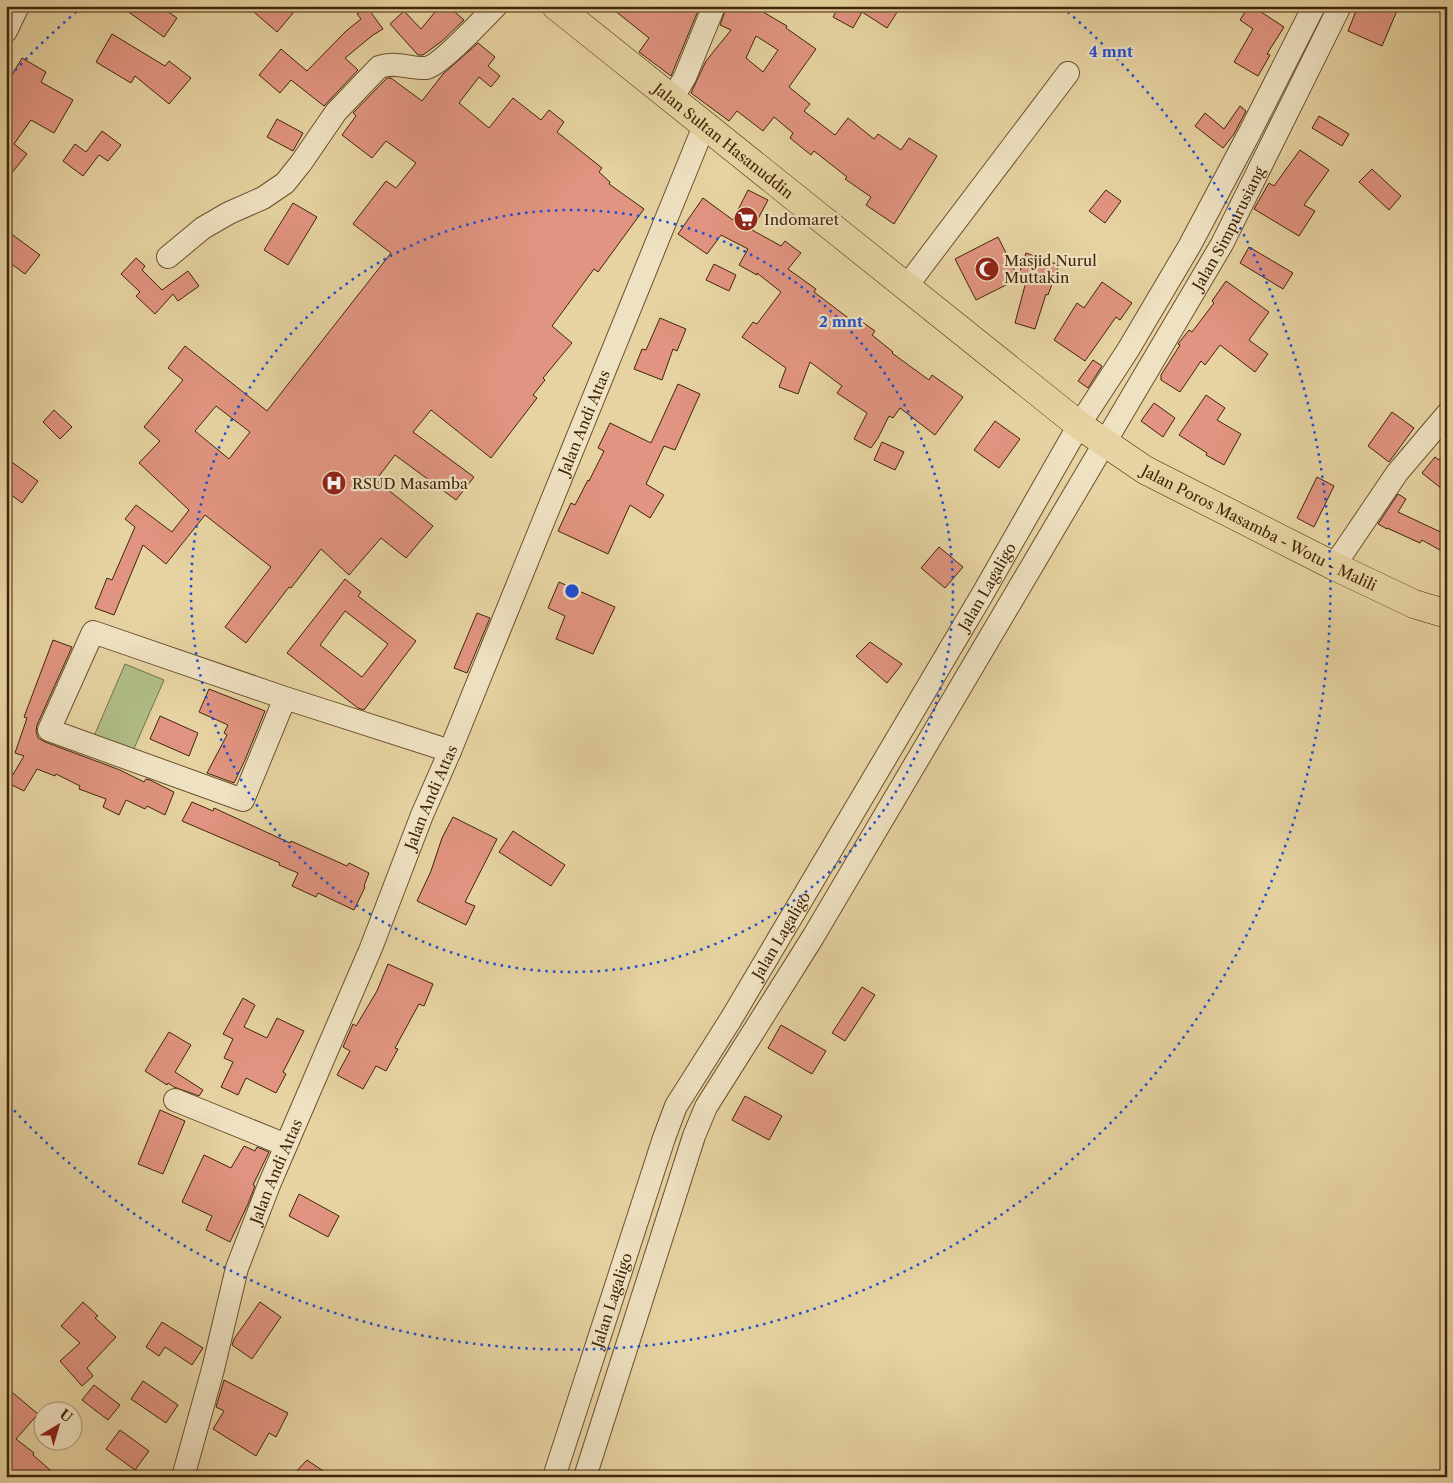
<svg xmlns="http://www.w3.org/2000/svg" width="1453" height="1483" font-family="'Libre Caslon Text',serif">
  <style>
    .green { fill: #b0be88; stroke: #787248 }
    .building { fill: #e19481; stroke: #402508; fill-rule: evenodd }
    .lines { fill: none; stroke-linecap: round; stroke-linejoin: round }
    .minor-casing { stroke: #6a502e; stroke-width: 24 }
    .highway-casing { stroke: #402508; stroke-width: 29 }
    .minor { stroke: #efe2c2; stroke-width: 22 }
    .highway { stroke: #e6d3a1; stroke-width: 28 }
    .ring { fill: none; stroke: #1d4ed8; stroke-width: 2.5; stroke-dasharray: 2.5 5 }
    .labels { text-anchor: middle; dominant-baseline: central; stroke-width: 4.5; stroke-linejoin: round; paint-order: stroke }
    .street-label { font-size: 15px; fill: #402508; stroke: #efe2c2 }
    .poi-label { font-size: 15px; fill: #402508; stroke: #efe2c2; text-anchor: start }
    .centre { fill: #1d4ed8; stroke: #efe2c2; stroke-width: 2.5 }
    .ring-label { font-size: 15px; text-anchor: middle; font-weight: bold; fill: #1d4ed8; stroke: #efe2c2; stroke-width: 4.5; stroke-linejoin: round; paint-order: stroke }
  </style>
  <rect width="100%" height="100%" fill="#e6d3a1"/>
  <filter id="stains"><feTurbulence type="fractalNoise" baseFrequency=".004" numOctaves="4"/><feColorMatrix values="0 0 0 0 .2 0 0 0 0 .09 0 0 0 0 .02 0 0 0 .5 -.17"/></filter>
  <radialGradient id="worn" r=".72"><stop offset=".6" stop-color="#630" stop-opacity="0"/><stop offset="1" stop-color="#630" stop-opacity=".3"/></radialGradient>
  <path class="green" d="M125 664 164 680 132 753 94 736Z"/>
  <g class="building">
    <path d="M120 6H160L177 18 164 37Z"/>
    <path d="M247 6H299L277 32Z"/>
    <path d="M440 6H448L464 20 442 41 423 55H418L390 24 404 11 421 29Z"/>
    <path d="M609 6H700L671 76 639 52 649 38Z"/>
    <path d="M727 6H766L763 12 787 26 786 28 816 49 789 87 810 104 804 111 835 135 848 118 874 139 878 134 901 150 909 138 937 156 894 224 866 205 871 197 845 179 847 177 814 151 811 155 790 138 793 133 774 117 763 131 737 111 729 121 691 93 706 61 731 30 720 25ZM756 36 778 50 763 72 746 58Z"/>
    <path d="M839 6H901L887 28 862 12 853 28 833 17Z"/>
    <path d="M1249 6H1252L1284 27 1267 54 1270 55 1258 76 1234 62 1253 29 1240 20Z"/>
    <path d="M1358 6H1399L1382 46 1348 31Z"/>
    <path d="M367 7 383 29 373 35 345 58 358 70 324 106 291 80 280 93 259 75 281 49 307 71 346 31 361 19 357 14Z"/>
    <path d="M112 34 165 66 169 61 191 78 169 104 135 76 131 83 96 62Z"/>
    <path d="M478 43 495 57 488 66 500 76 491 87 479 77 459 103 489 128 513 98 541 120 549 110 564 122 557 132 602 168 599 172 610 182 609 184 644 209 598 272 594 269 552 326 572 343 543 378 545 380 533 395 537 398 491 458 431 410 413 432 474 477 456 500 395 455 376 480 433 526 406 558 381 538 349 575 321 549 291 588 289 587 246 643 225 627 271 567 205 515 166 564 143 545 114 615 95 608 107 578 112 580 135 527 125 519 136 505 172 532 189 510 139 463 160 441 144 427 183 380 168 368 185 346 267 411 391 253 353 224 386 181 396 188 416 163 386 141 372 158 342 135 356 116 353 113 387 78H391L422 101 443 74ZM216 406 250 432 229 459 195 431Z"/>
    <path d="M22 58 46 72 41 82 73 100 54 133 31 120 14 144 27 154 6 180V85Z"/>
    <path d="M1240 106 1246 111 1234 134 1223 148 1195 126 1205 113 1224 129Z"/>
    <path d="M1319 116 1349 134 1342 146 1312 128Z"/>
    <path d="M277 119 303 133 293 151 267 137Z"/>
    <path d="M102 131 121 145 108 161 99 155 83 176 63 161 75 144 86 152Z"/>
    <path d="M1300 150 1329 170 1304 205 1315 211 1299 236 1254 209 1269 183 1274 186Z"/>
    <path d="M1372 169 1401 196 1389 210 1359 182Z"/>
    <path d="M748 190 768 200 752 230 781 246 785 241 801 253 788 269 816 289 814 292 855 323 858 319 875 331 872 335 893 352 892 353 929 380 932 375 963 397 935 435 900 408 893 418 889 416 878 438 871 448 854 439 867 413 837 393 842 386 810 362 798 394 779 387 786 368 742 337 753 322 757 324 781 292 757 273V275L739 265 748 249 721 235 707 254 678 234 703 198 733 220Z"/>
    <path d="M1106 190 1121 201 1105 223 1089 211Z"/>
    <path d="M293 203 317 217 288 265 264 250Z"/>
    <path d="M6 230 40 255 25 274 6 260Z"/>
    <path d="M998 237 1018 277 1026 253 1059 265 1048 295 1046 294 1035 329 1015 323 1028 274 976 300 955 259Z"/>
    <path d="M1249 247 1293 273 1283 289 1240 263Z"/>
    <path d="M136 258 145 266 142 270 162 290 188 271 199 286 178 301 173 294 155 314 136 296 140 292 121 274Z"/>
    <path d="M714 264 736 275 729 291 706 280Z"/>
    <path d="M1226 281 1269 312 1249 340 1268 354 1255 372 1220 345 1205 365 1201 361 1180 392 1161 380V375L1180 345 1178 344 1189 330 1192 332 1214 303 1212 301Z"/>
    <path d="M1102 282 1132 303 1120 320 1116 317 1085 361 1054 340 1077 303 1084 308Z"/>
    <path d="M660 318 686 329 677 351 673 349 662 380 634 369 642 349 646 350Z"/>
    <path d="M1093 360 1102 366 1088 388 1078 381Z"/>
    <path d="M678 384 700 394 675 450 664 446 646 484 664 495 650 518 630 505 608 554 558 531 571 503 575 505 588 480 589 481 604 451 598 448 610 423 651 443Z"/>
    <path d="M1206 395 1225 408 1217 420 1241 434 1224 465 1206 455 1207 453 1179 435Z"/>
    <path d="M1154 403 1175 418 1163 437 1141 421Z"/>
    <path d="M54 410 72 427 60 439 43 422Z"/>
    <path d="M1392 412 1414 428 1389 462 1368 446Z"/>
    <path d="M995 421 1020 439 999 468 974 450Z"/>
    <path d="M882 442 904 452 895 470 874 460Z"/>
    <path d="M1447 451V493L1422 473 1435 457 1439 460Z"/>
    <path d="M6 458 38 481 22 503 6 491Z"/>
    <path d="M1317 477 1334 486 1314 527 1297 518Z"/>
    <path d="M1398 494 1406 499 1398 512 1447 535V554L1422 540 1420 543 1387 528V529L1378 524Z"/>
    <path d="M939 547 963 567 945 588 921 568Z"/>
    <path d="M345 579 361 592 358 596 416 641 364 710 358 708 287 653ZM345 611 388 644 362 677 320 645Z"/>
    <path d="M559 582 615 607 593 654 556 639 565 616 548 608Z"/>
    <path d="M477 613 490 618 467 673 454 668Z"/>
    <path d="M53 640 72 647 37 725 36 731 38 738 45 742 120 770 144 782 146 779 150 780 174 792 165 815 147 806 145 809 126 800 119 815 103 807 106 799 79 789 80 786 56 774 55 776 37 769 24 791 8 783 24 756 15 753 27 718 24 717Z"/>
    <path d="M870 642 902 664 887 683 856 656Z"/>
    <path d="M209 689 265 711 245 760 234 783 207 773 227 735 224 733 228 725 199 712Z"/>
    <path d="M160 716 198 733 189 756 150 739Z"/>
    <path d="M192 802 213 811 214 808 290 843 291 841 347 866 349 863 369 873 364 886 365 887 354 910 318 893 316 897 292 886 298 873 279 865 280 863 182 821Z"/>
    <path d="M453 817 497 839 465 902 475 906 466 925 417 901 431 871 442 838Z"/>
    <path d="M513 831 565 865 551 886 499 852Z"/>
    <path d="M388 964 433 984 424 1006 419 1004 395 1048 398 1049 386 1071 376 1066 363 1089 337 1075 350 1051 343 1047 353 1024 356 1026 377 991Z"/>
    <path d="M862 987 875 995 845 1041 832 1033Z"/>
    <path d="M243 998 255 1005 244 1027 267 1038 277 1018 304 1031 283 1072 286 1074 276 1093 246 1078 238 1095 221 1087 233 1062 224 1058 233 1039 223 1034Z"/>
    <path d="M781 1025 826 1051 812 1074 768 1048Z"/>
    <path d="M169 1032 191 1045 175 1072 203 1090 199 1096 174 1087 168 1083 167 1085 145 1071Z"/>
    <path d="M745 1096 782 1116 769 1140 732 1120Z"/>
    <path d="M160 1110 185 1121 163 1174 138 1164Z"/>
    <path d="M244 1146 255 1151 257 1147 269 1152 253 1185 255 1186 248 1204 230 1242 206 1230 212 1216 182 1202 204 1155 231 1168Z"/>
    <path d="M299 1194 339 1216 328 1237 289 1216Z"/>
    <path d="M83 1302 98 1316 95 1318 116 1337 87 1368 93 1376 82 1386 60 1361 80 1343 61 1326Z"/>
    <path d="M260 1302 281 1317 252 1359 232 1345 234 1339Z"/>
    <path d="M162 1322 203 1348 192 1365 165 1347 159 1356 146 1347Z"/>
    <path d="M224 1380 288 1413 276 1437 269 1433 256 1456 213 1429 224 1411 216 1407Z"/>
    <path d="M143 1381 178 1405 166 1423 131 1399Z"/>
    <path d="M94 1385 120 1405 108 1420 82 1400Z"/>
    <path d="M13 1393 38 1414 16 1439 34 1453 33 1455 58 1477H6V1400Z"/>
    <path d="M120 1430 149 1451 135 1470 106 1449Z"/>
    <path d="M307 1460 332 1477H291Z"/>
  </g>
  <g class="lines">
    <defs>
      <g id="minor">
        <path d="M6 31 18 6"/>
        <path d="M672 99 685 77 714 6"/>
        <path d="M168 257 203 228 229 213 263 198 285 183 301 163 336 112 379 67C395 61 410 69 426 68 440 66 484 18 496 6"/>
        <path d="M906 287 1068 73"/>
        <path d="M1334 566 1397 473 1447 414"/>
        <path d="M285 698 243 800 49 730 93 632 285 698 450 751"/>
        <path d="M175 1100 286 1145"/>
        <path id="s1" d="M183 1477 213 1369 237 1268 269 1185 371 948 422 815 450 751 704 126"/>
        <path id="s2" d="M554 1477 664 1138 676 1106 731 1019 982 595 1079 425 1128 350 1190 245 1250 132 1314 6"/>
        <path id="s3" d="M585 1477 694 1136 706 1107 813 937 1222 244 1340 6"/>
      </g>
      <g id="highway">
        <path id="s4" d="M556 6 1079 425 1145 470 1334 566 1414 604 1447 614"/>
      </g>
    </defs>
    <use href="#minor" class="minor-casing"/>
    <use href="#highway" class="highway-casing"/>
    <use href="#minor" class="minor"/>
    <use href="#highway" class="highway"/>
  </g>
  <g class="ring">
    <circle cx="572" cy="591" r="381"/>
    <path d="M10 76A762 762 0 0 1 82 7M1062 7A762 762 0 1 1 10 1106"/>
  </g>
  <defs>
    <symbol id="supermarket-disc" viewBox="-11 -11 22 22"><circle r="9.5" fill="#8f2418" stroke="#efe2c2"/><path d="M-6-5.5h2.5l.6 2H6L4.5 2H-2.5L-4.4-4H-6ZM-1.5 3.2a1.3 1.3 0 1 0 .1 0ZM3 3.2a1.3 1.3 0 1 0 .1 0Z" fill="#fff"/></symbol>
    <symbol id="mosque-disc" viewBox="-11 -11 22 22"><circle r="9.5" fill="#8f2418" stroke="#efe2c2"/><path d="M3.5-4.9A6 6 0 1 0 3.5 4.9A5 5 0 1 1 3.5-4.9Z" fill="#fff"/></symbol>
    <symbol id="hospital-disc" viewBox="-11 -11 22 22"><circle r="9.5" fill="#8f2418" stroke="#efe2c2"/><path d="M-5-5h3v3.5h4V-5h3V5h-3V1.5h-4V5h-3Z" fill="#fff"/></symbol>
  </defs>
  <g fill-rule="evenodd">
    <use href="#supermarket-disc" x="732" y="205" width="28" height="28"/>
    <use href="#mosque-disc" x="973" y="255" width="28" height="28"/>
    <use href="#hospital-disc" x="320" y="469" width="28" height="28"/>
  </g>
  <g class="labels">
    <g class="street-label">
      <text stroke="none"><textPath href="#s4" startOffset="215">Jalan Sultan Hasanuddin</textPath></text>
      <text stroke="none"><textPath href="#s3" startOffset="1412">Jalan Simpurusiang</textPath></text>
      <text stroke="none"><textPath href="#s1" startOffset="1130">Jalan Andi Attas</textPath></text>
      <text stroke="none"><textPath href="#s4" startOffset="878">Jalan Poros Masamba - Wotu - Malili</textPath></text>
      <text stroke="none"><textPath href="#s2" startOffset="996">Jalan Lagaligo</textPath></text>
      <text stroke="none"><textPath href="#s1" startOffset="725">Jalan Andi Attas</textPath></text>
      <text stroke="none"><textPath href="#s2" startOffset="591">Jalan Lagaligo</textPath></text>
      <text stroke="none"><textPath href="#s1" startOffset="320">Jalan Andi Attas</textPath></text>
      <text stroke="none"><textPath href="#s2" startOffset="186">Jalan Lagaligo</textPath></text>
    </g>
    <g class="poi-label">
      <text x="764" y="219">Indomaret</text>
      <text x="1004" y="260">Masjid Nurul<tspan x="1004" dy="17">Muttakin</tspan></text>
      <text x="352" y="483">RSUD Masamba</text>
    </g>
  </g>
  <circle cx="572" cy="591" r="8" class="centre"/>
  <g class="ring-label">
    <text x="1111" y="57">4 mnt</text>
    <text x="841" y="327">2 mnt</text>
  </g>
  <rect width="1453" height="1483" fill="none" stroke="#e6d3a1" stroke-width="25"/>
  <rect x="8" y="8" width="1438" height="1468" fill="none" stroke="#402508" stroke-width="2.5"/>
  <rect x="12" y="12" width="1428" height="1458" fill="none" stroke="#402508"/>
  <g transform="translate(58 1426) rotate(38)"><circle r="24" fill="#efe2c2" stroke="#a99678"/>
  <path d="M0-4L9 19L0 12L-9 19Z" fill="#8f2418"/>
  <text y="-8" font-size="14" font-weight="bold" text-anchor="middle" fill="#402508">U</text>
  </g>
  <rect width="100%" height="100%" filter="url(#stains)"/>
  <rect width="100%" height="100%" fill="url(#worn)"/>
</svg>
